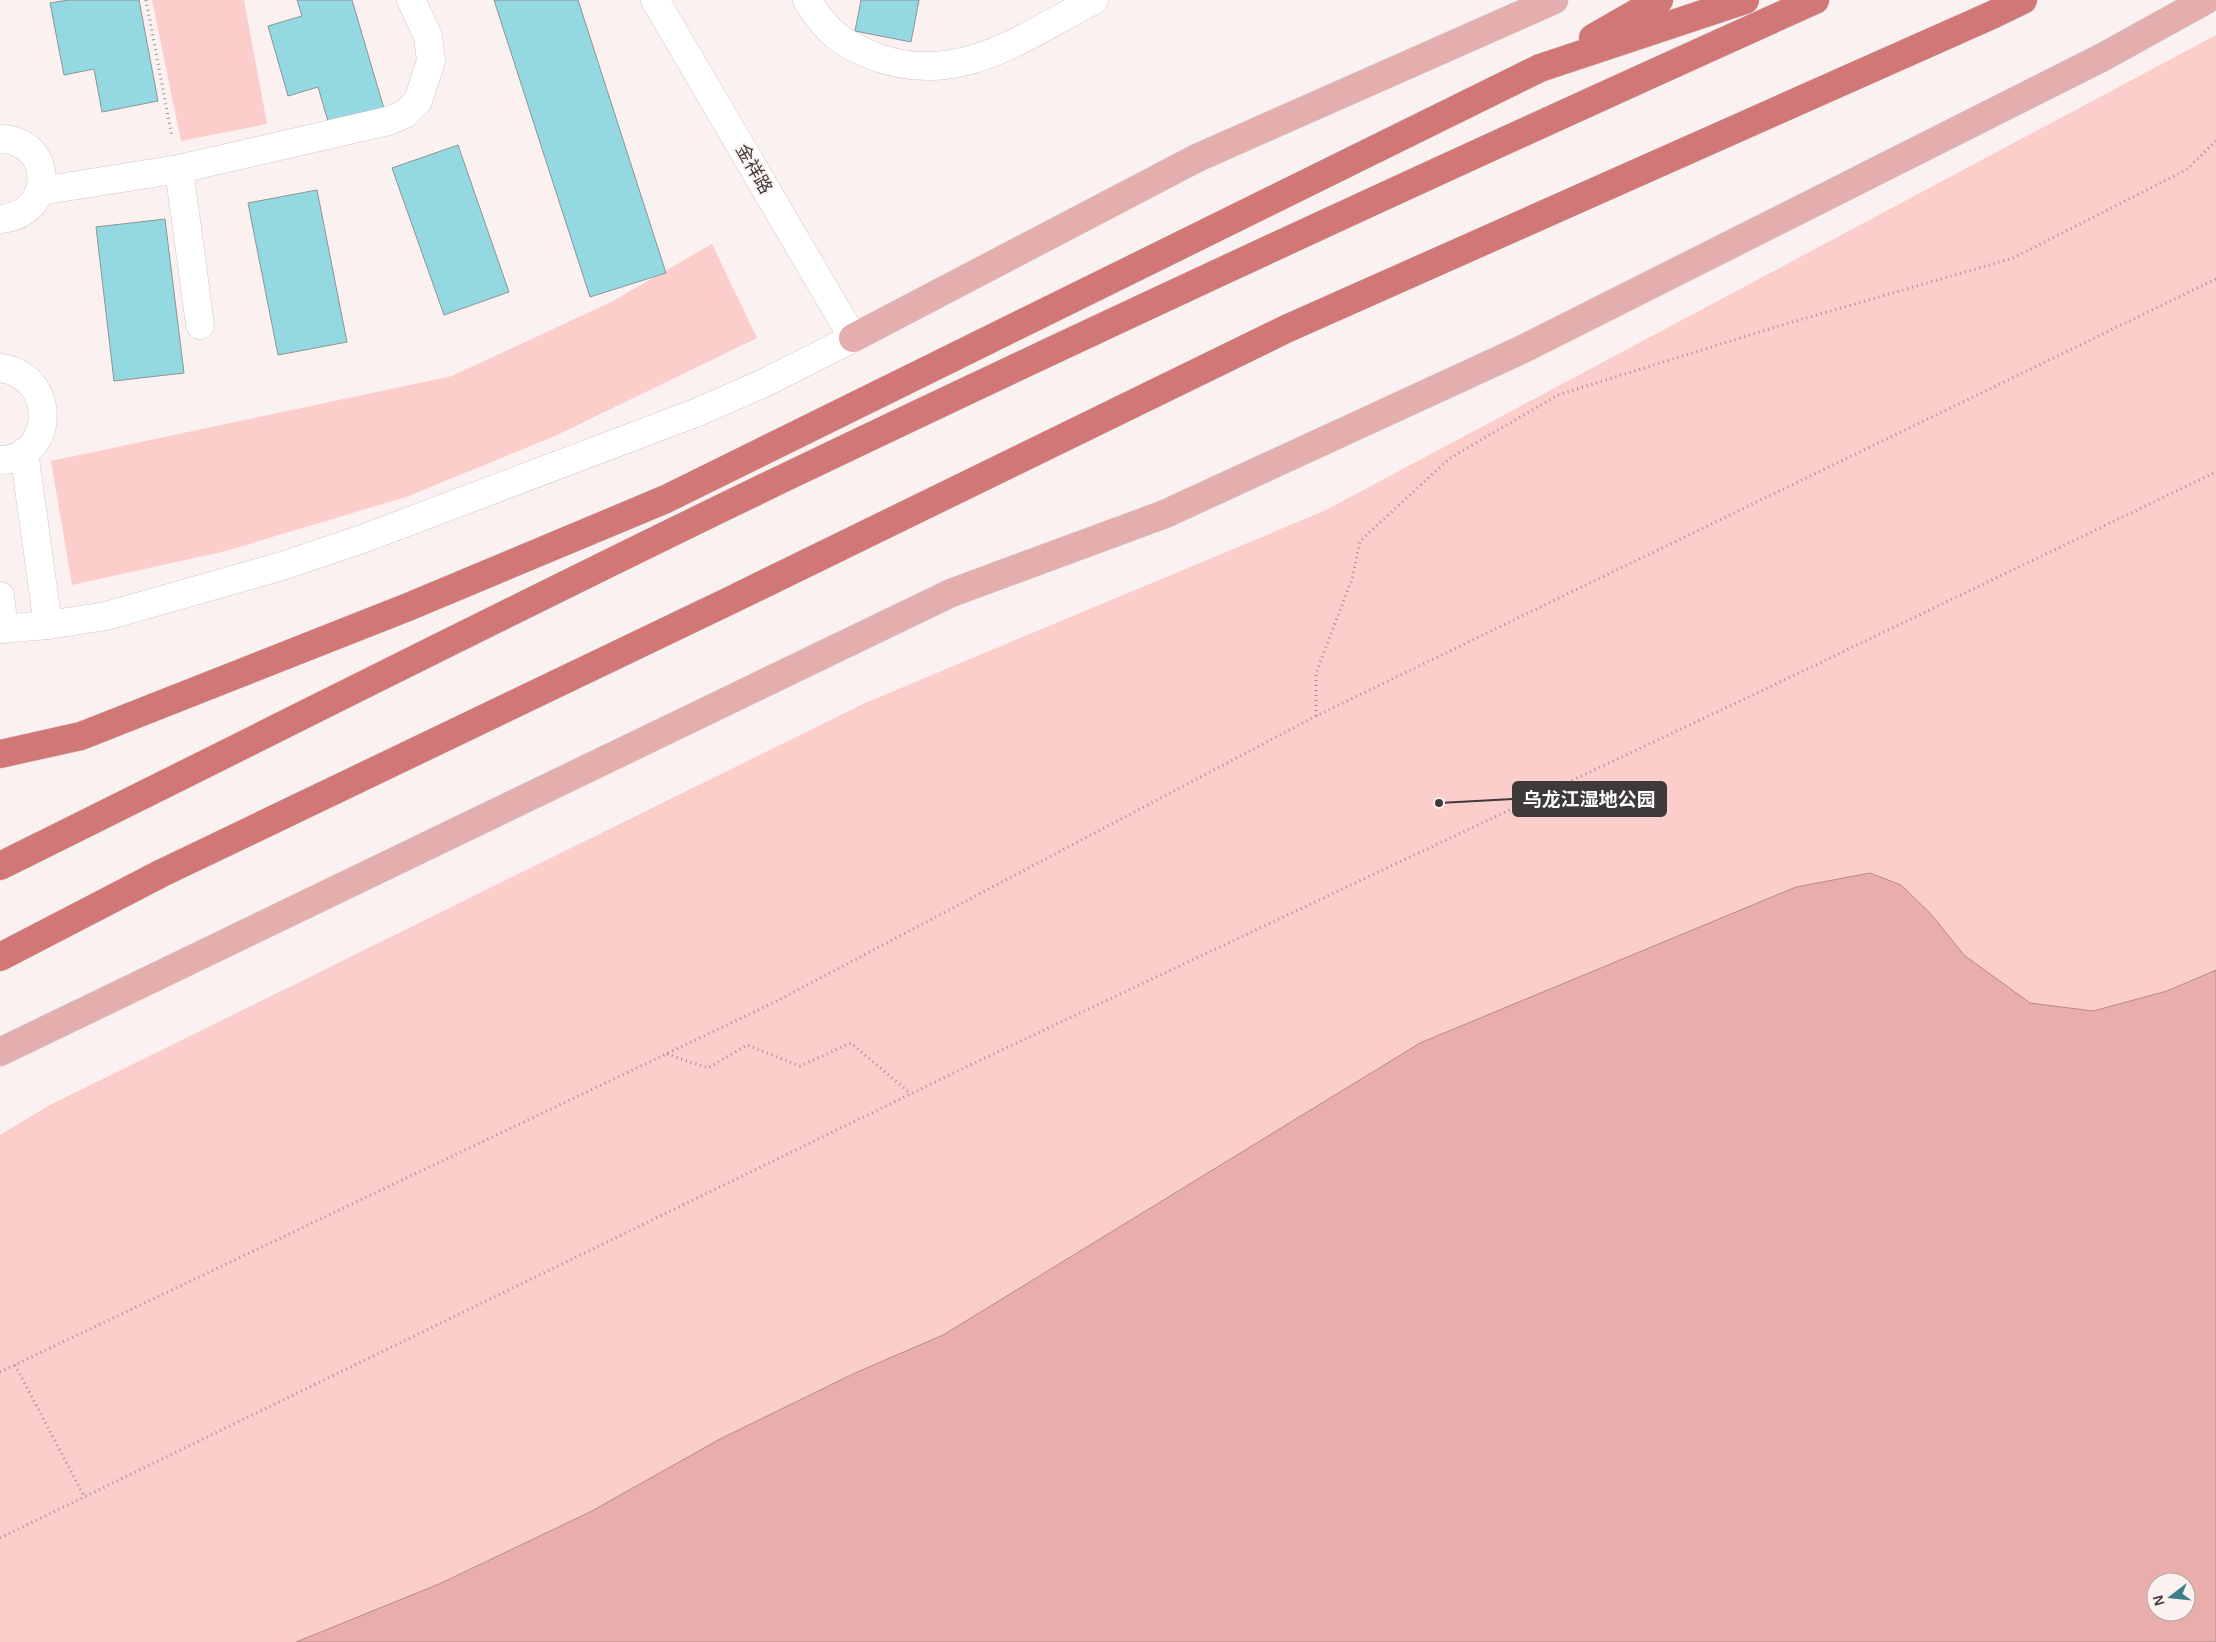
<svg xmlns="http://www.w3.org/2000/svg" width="2216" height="1642" font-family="Arial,'Noto Sans SC',sans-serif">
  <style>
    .green { fill: #fbcecc }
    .water { fill: #e9aeac; stroke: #b68b8a; fill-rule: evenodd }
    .building { fill: #94d8e1; stroke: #8a9596 }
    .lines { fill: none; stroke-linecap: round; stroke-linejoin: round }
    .minor-casing { stroke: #d3c8c8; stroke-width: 29 }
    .major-casing { stroke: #d1d0d0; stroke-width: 29 }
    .highway-casing { stroke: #d1d0d0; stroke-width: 29 }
    .path { stroke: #9a9292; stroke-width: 3; stroke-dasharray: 1 4; stroke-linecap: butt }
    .minor { stroke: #fff; stroke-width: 28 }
    .major { stroke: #e3aead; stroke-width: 28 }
    .highway { stroke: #d17877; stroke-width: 28 }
    .labels { text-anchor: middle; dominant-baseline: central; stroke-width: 4; stroke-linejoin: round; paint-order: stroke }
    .street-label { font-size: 18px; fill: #3f3a3a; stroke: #fcf1f1 }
    .leader { fill: none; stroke: #3f3a3a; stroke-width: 2 }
    .callout-dot { fill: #3f3a3a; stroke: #fcf1f1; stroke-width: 2 }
    .callout { fill: #3f3a3a; stroke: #3f3a3a; stroke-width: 2 }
    .callout-label { font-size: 19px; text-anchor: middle; font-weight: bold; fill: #fff }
  </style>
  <rect width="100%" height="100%" fill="#fcf1f1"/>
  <g class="green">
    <path d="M152 0H244L267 124 181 141Z"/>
    <path d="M2216 35V992L430 1642H0V1135L50 1105 865 703 1324 511Z"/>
    <path d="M712 244 757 338 555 436 406 497 226 551 72 585 51 461 452 376 613 301Z"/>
  </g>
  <path class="water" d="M1870 873 1901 885 1931 914 1964 955 2030 1003 2093 1011 2167 991 2216 970V1642H296L439 1584 590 1512 720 1439 855 1373 943 1335 1420 1043 1796 887ZM2156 1582H2186V1612H2156Z"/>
  <g class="building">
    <path d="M68 0H139L158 101 102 112 94 69 64 75 50 3Z"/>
    <path d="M297 0H352L385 112 330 128 318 87 288 96 268 26 302 16Z"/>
    <path d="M494 0H578L666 273 590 297Z"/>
    <path d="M861 0H919L911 42 855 31Z"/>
    <path d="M458 145 509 292 444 315 392 168Z"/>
    <path d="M317 190 347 342 278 355 248 203Z"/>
    <path d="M165 219 184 373 114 381 96 227Z"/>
  </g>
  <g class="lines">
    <defs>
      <g id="minor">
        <path d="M807 0C827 32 841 44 876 57 959 87 1023 37 1094 0"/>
        <path d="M0 139C55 140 56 215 0 219"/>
        <path d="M179 169 200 325"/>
        <path d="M40 191 179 169 388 121 405 114 418 101 431 61 428 36 411 0"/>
        <path d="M0 368C58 375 56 459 0 460"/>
        <path d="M24 452 48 625"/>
        <path d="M0 596 4 629"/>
        <path d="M0 629 48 625 106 616 282 566 365 538 698 412 764 383 853 338 655 0"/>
      </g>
      <g id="major">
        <path d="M853 338 1197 158 1554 0"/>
        <path d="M0 1052 951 593 1165 514 1521 350 2103 57 2206 0"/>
      </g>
      <g id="highway">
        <path d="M1593 38 1659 0"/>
        <path d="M0 754 81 736 408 607 666 499 1540 68 1745 0"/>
        <path d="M0 866C263 736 524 603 788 476 1128 313 1471 155 1815 0"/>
        <path d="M0 957 162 873 729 601 1286 329 1992 15 2023 0"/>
      </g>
    </defs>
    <use href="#minor" class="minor-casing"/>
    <use href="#major" class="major-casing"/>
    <use href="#highway" class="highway-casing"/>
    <g class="path">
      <path d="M146 0 172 137"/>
      <path d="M1316 716V673L1352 579 1360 541 1450 458 1558 395 1772 328 2013 258 2186 170 2216 141"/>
      <path d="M667 1054 708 1068 747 1045 800 1066 851 1043 911 1094"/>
      <path d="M15 1365 85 1498"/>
      <path d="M0 1372 773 1003 1316 716 2216 279"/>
      <path d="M0 1538 970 1065 1774 685 2216 472"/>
    </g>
    <use href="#minor" class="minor"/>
    <use href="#major" class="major"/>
    <use href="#highway" class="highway"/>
  </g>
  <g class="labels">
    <g class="street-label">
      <text transform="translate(754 169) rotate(60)">金祥路</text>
    </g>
  </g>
  <path class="leader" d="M1439 803L1513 799"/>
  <circle class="callout-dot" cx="1439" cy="803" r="5"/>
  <rect class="callout" x="1513" y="782" width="153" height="34" rx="5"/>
  <g class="callout-label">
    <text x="1589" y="806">乌龙江湿地公园</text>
  </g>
  <g transform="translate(2171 1597) rotate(254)"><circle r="24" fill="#fcf1f1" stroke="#b0a8a8"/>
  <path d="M0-4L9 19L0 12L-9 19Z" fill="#387f88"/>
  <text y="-8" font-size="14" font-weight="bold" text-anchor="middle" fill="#3f3a3a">N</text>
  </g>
</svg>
